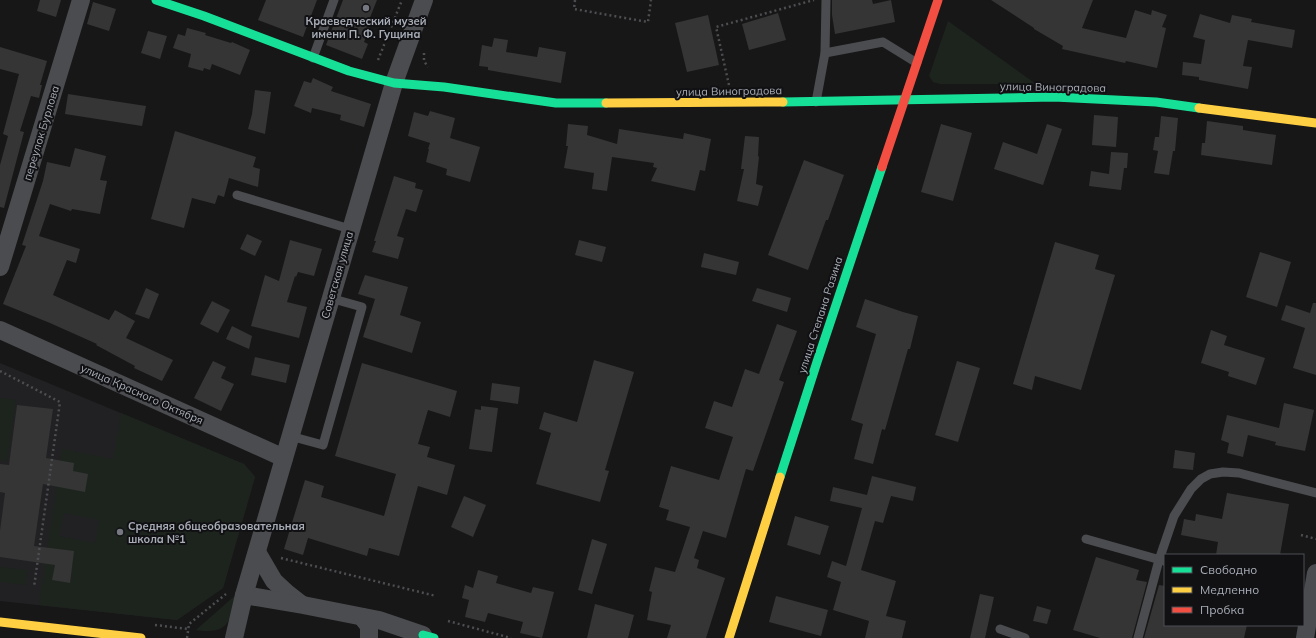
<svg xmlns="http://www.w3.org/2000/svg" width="1316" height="638" font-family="Mulish,sans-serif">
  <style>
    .built { fill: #212123 }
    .green { fill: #1d241e; fill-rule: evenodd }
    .building { fill: #353536 }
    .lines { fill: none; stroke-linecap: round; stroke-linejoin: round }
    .path { stroke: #4d4e52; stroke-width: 2.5; stroke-dasharray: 2 3; stroke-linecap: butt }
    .lane { stroke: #4b4c50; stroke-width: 9 }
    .street { stroke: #4b4c50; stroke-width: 18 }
    .fast { stroke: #16e098; stroke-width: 9 }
    .slow { stroke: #ffcf43; stroke-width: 9 }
    .jam { stroke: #f24e42; stroke-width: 9 }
    .poi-dot { fill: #757880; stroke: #111113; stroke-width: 1.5 }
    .labels { text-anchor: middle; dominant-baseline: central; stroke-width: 4; stroke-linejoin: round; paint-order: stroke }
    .poi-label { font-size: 11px; font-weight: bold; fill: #a8adb8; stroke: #111113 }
    .street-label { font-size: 11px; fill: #a8adb8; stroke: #111113 }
  </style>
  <rect width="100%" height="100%" fill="#171717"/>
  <path class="built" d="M0 363 244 464 255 477 223 588 177 620 0 601Z"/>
  <g class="green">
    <path d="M948 21 1036 84H940L933 82 929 76Z"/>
    <path d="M0 398 16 400 7 461 0 460Z"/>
    <path d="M121 413 244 464 255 477 223 588 177 620 39 605 62 449 113 459ZM64 513 99 520 95 543 59 536ZM57 549 70 583 53 580Z"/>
    <path d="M0 567 28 570 26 585 0 582Z"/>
    <path d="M239 592C229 620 231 635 196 630Z"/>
  </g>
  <g class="building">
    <path d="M40 0H61L56 17 37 11Z"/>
    <path d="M266 0H317L303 37 258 20Z"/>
    <path d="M343 0H377L369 20 372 22 364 42 368 44 362 59 326 45Z"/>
    <path d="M832 0H872L873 4 891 0 895 22 835 34 832 15Z"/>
    <path d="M991 0H1093L1082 28 1126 38 1135 10 1151 15 1152 10 1167 15 1162 27 1166 28 1157 68 1126 61 1125 63 1062 49 1063 46 1034 29V28Z"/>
    <path d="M93 2 116 9 109 31 87 24Z"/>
    <path d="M778 13 786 40 749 50 742 24Z"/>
    <path d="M1200 14 1230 23 1232 15 1252 19 1251 22 1295 30 1292 48 1248 40 1243 66 1252 67 1248 89 1199 80V77L1182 75 1183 62 1201 64 1205 40 1193 37Z"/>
    <path d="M708 15 719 65 687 72 675 23Z"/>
    <path d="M187 28 206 33 205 35 231 43 232 42 250 50 240 75 212 64 210 70 204 68 203 71 188 67 191 54 173 48 178 34 185 36Z"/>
    <path d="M148 31 167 36 160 59 141 53Z"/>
    <path d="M494 38 508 40 506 52 537 57 539 47 566 52 561 83 488 70V67L479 66 482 45 492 47Z"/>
    <path d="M0 47 47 61 40 85H42L39 98 31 96 20 131 24 132 4 208 0 207V165L8 136 3 134 19 74 0 69Z"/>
    <path d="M313 78 333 87 331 91 371 104 364 127 340 120 341 115 312 108 311 113 294 106 304 81 311 83Z"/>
    <path d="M255 90 271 92 265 134 248 129 252 114Z"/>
    <path d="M68 94 146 106 142 126 65 114Z"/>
    <path d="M430 111 455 118 450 138 480 147 470 182 446 175 447 169 426 162 429 149H428L430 143 408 136 414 112 428 116Z"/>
    <path d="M1094 115 1118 117 1116 147 1092 145Z"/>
    <path d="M1161 116 1178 118 1175 151H1173L1169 175 1154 173 1158 151 1153 150 1155 137H1159Z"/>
    <path d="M1207 121 1243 126V130L1276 135 1272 165 1201 155 1202 143H1205Z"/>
    <path d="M568 124 588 126 587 135 617 144 619 129 683 139 684 133 711 139 705 171 700 170 695 191 651 181 657 168 653 167 654 163 612 157 607 191 592 189 594 173 564 168 568 146H566Z"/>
    <path d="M941 124 972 133 953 201 921 192Z"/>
    <path d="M1047 124 1062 129 1043 185 994 169 1003 142 1037 154Z"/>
    <path d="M175 131 256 157 253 167 260 169 258 187 229 178 224 197 218 195 215 204 192 198 184 228 151 219Z"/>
    <path d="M745 136 759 137 758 156 759 157 756 184 763 186 758 206 737 201 744 169H741Z"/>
    <path d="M75 148 106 156 100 180 107 181 100 214 72 209 71 211 50 204 39 236 80 249 76 263 67 260 53 295 109 320 115 310 135 321 126 338 173 360 162 381 134 368 135 366 96 345 97 344 50 323 3 304 26 246 22 245 43 181 47 162 70 167Z"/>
    <path d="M1111 152 1128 153 1127 168H1124L1121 190 1089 186 1091 171 1109 174Z"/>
    <path d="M804 160 844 175 828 220H826L808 270 768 255Z"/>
    <path d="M394 176 416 183 415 188 423 190 416 212 406 209 397 236 404 238 398 259 372 252 376 241H374Z"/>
    <path d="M247 234 262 241 255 256 240 249Z"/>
    <path d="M290 240 322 249 314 276 298 272 296 277 295 276 287 302 307 307 299 338 251 326 265 275 279 281Z"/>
    <path d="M579 240 606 247 602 262 575 255Z"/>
    <path d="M1055 242 1099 255 1095 269 1115 275 1081 390 1035 376 1032 390 1013 384Z"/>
    <path d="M1260 252 1291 262 1277 307 1246 297Z"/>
    <path d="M704 253 739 262 736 275 701 267Z"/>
    <path d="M365 275 408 287 400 315 421 322 412 353 363 337 375 299 358 294Z"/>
    <path d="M146 288 159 294 149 319 135 314Z"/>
    <path d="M757 288 791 298 787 312 752 301Z"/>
    <path d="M865 299 903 312 918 316 910 349H908L885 430 882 429 873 464 854 459 863 424 851 420 876 334 856 327Z"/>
    <path d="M212 301 230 310 218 333 200 324Z"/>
    <path d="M1313 303H1316V375L1293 368 1305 328 1281 320 1286 305 1310 313Z"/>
    <path d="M777 324 797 331 779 380 784 382 753 471 746 469 726 538 703 531 694 558 699 560 697 568 725 578 706 638H667L671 625 647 620 652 592 649 591 655 567 675 572 690 527 666 520 669 510 659 507 671 466 719 480 733 437 705 428 714 401 732 407 745 369 759 374Z"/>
    <path d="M232 326 252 336 249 349 226 339Z"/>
    <path d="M1211 330 1227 336 1224 345 1265 358 1256 385 1228 376 1229 372 1201 363Z"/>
    <path d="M255 357 290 365 286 383 251 375Z"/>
    <path d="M594 360 634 372 605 470 609 471 600 502 536 484 551 433 539 429 544 412 577 422Z"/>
    <path d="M213 361 226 367 221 378 234 384 221 411 194 398Z"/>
    <path d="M957 361 980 368 958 442 935 435Z"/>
    <path d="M362 363 457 391 450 417 428 410 418 444 430 447 427 457 455 465 447 495 418 486 399 556 369 548 367 556 308 538 303 555 284 549 305 480 324 486 321 497 384 516 396 474 335 456Z"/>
    <path d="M492 383 520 387 518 404 490 400Z"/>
    <path d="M1284 403 1314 410 1305 451 1275 445 1276 442 1248 435 1243 457 1227 453 1229 443 1221 440 1227 415 1279 428Z"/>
    <path d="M17 405 53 409 46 458 74 463 73 471 88 474 85 492 43 484 34 546 74 551 70 583 52 580 55 565 0 557V531L5 493 0 492V464L9 465Z"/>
    <path d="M481 406 498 408 492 452 469 449 475 409 481 410Z"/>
    <path d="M1175 450 1195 453 1193 470 1173 468Z"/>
    <path d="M872 476 916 487 913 501 891 496 883 523 875 521 861 570 896 581 886 616 906 621 902 638H865L869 621 833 610 841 582 827 577 832 561 846 566 862 508 830 501 833 487 867 495Z"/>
    <path d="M1227 493 1289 504 1280 555H1216L1218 542 1181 535 1184 519 1195 521 1196 514 1222 519Z"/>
    <path d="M464 496 486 505 473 537 451 527Z"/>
    <path d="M795 516 829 526 820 555 787 545Z"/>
    <path d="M592 539 607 544 592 594 578 590Z"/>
    <path d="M1096 557 1139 570 1136 580 1147 582 1132 638H1100L1073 630Z"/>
    <path d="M478 570 498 576 496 583 531 593 533 587 554 592 542 638 520 633 523 622 488 613 485 622 465 617 469 600 462 598 465 585 473 588Z"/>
    <path d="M1159 585 1165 586V625H1247L1244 638H1144Z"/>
    <path d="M980 594 994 597 985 638H970Z"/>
    <path d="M776 596 828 610 821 636 769 622Z"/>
    <path d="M595 604 634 615 628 638H587Z"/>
    <path d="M1037 606 1051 610 1047 624 1033 621Z"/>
  </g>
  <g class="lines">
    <g class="path">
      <path d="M575 0 574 9 648 22 651 0"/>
      <path d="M424 53V61L428 67"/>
      <path d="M378 60 402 0"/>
      <path d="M729 85 716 27 814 0"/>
      <path d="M0 371 60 402 34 587"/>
      <path d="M1301 535 1316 539"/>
      <path d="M281 558 436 596"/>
      <path d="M448 621 511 638"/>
      <path d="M155 625 188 629"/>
      <path d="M187 638 189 624 226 594"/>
    </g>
    <g class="lane">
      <path d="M825 53 826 0"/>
      <path d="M313 58 334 0"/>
      <path d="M816 102 825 53 883 42 917 63"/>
      <path d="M237 195 350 229"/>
      <path d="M290 436 323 445 362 307 330 298"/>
      <path d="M1086 539 1164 561"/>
      <path d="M1000 629 1025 638"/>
      <path d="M1138 638 1159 560 1174 516 1191 489 1201 479 1210 474 1223 472 1239 473 1316 493"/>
    </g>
    <g class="street">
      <path d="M0 267 81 0"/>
      <path d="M0 330 284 458"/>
      <path d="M257 552 274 581 287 593 301 604"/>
      <path d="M244 595 303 605 379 620 423 635"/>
      <path d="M362 617 369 626V638"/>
      <path d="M234 638 244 595 394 83 424 0"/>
      <path d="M1305 638 1316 573"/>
    </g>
    <g class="fast">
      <path d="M156 0 204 16 349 71 394 83 444 87 556 103H606"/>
      <path d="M783 102 1054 97 1156 102 1199 108"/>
      <path d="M780 477 817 362 882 167"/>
      <path d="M423 635 434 638"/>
    </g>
    <g class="slow">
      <path d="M606 103 783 102"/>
      <path d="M1199 108 1316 123"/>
      <path d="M0 622 141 638"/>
      <path d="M729 638 780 477"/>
    </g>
    <path class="jam" d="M882 167 938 0"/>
  </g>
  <g class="poi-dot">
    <circle cx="366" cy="8" r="4"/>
    <circle cx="120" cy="532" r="4"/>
  </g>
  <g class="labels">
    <g class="poi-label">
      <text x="366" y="21">Краеведческий музей<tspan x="366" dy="13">имени П. Ф. Гущина</tspan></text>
      <text x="128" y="526" text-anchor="start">Средняя общеобразовательная<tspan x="128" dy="13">школа №1</tspan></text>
    </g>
    <g class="street-label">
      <text transform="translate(1053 87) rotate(1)">улица Виноградова</text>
      <text transform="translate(729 91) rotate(-1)">улица Виноградова</text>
      <text transform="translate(41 133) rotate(-73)">переулок Бурлова</text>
      <text transform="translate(337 275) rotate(-74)">Советская улица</text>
      <text transform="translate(820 315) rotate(-72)">улица Степана Разина</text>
      <text transform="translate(142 394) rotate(24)">улица Красного Октября</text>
    </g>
  </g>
  <rect x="1164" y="554" width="140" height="72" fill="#111113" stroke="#4d4f55"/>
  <rect x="1172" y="567" width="20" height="6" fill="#16e098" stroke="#4d4f55"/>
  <text x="1200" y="574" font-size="12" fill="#a8adb8">Свободно</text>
  <rect x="1172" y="587" width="20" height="6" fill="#ffcf43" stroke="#4d4f55"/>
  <text x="1200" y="594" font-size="12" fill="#a8adb8">Медленно</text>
  <rect x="1172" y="607" width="20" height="6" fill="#f24e42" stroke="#4d4f55"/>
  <text x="1200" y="614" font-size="12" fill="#a8adb8">Пробка</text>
</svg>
